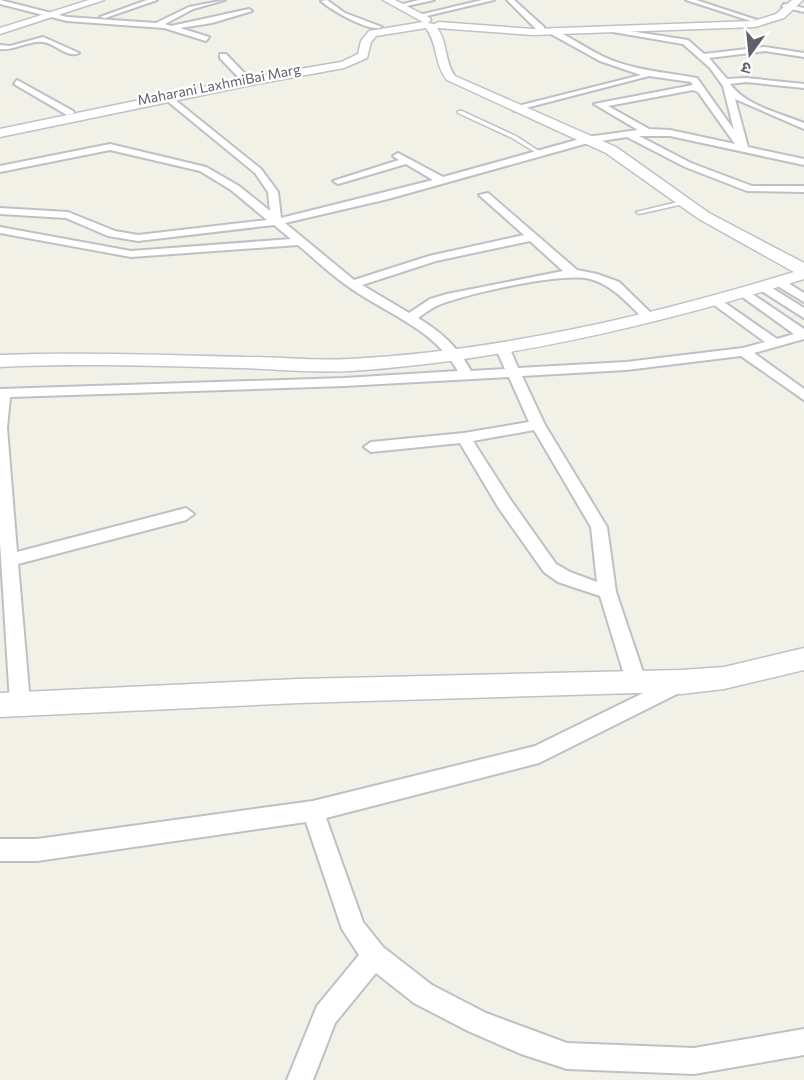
<svg xmlns="http://www.w3.org/2000/svg" width="804" height="1080" font-family="Commissioner,'Noto Sans Devanagari',sans-serif">
  <style>
    .lines { fill: none; stroke-linecap: round; stroke-linejoin: round }
    .lane-casing { stroke: #bfc0c6; stroke-width: 3 }
    .street-casing { stroke: #bfc0c6; stroke-width: 4 }
    .secondary-casing { stroke: #bfc1c8; stroke-width: 3 }
    .lane { fill: #fff; fill-rule: evenodd }
    .street { fill: #fff; fill-rule: evenodd }
    .secondary { fill: #fff; fill-rule: evenodd }
    .labels { text-anchor: middle; dominant-baseline: central; stroke-width: 4.5; stroke-linejoin: round; paint-order: stroke }
    .far-street-label { font-size: 14px; fill: #5e6169; stroke: #fff }
  </style>
  <rect width="100%" height="100%" fill="#f2f1e7"/>
  <g class="lines">
    <defs>
      <g id="lane">
        <path d="M458 111H462L516 136 542 153 538 154 512 138 458 113Z"/>
        <path d="M686 200 688 201V203L639 214 636 212Z"/>
      </g>
      <g id="street">
        <path d="M0 0 67 17 156 23 189 7 225 0 193 9 165 24 171 26 249 9 252 11 212 23 180 28 209 37 206 41 164 28 67 21 0 4Z"/>
        <path d="M147 0H157L105 18 100 17Z"/>
        <path d="M327 0 345 13 382 27C370 33 331 10 321 1Z"/>
        <path d="M419 0H434L402 7 399 5Z"/>
        <path d="M482 0H494L418 18 415 16Z"/>
        <path d="M507 0H514L544 27V31H538Z"/>
        <path d="M686 0H696L757 20 751 21Z"/>
        <path d="M784 4 804 8V12L782 7Z"/>
        <path d="M610 28 688 40 704 54 765 47 804 53V57L765 51 709 58 727 79 746 78 804 84V88L746 82 730 84C746 106 780 113 804 123V129L735 99 748 147 804 159V165L670 136H639L691 163 752 186H804V192L747 191 685 167 627 137 588 143 388 199 285 223 354 280 429 256 524 235 479 195 488 193 577 270 597 274 619 282 655 317 653 320H645C628 304 613 285 590 279 562 272 470 293 441 304 433 307 425 313 418 318 441 332 458 347 471 371L505 369 496 349 503 345 510 349 518 368 626 362 743 348 765 342 714 305V299L718 298 777 339 794 334 741 296V290L745 289 804 329V339L754 353 804 389V400L741 356 626 370 522 376 545 425 607 527 616 592 646 681 643 687 636 689 629 687 626 681 600 596 558 582 544 572 498 507 460 443 371 452 364 447 371 442 464 433 529 422 509 377 344 386 10 397 7 428 17 552 186 508 194 514 186 520 18 564 30 703 27 709 20 711 13 709 10 703 0 542V389L344 378 458 371C434 329 387 314 349 287 331 275 315 259 298 245L131 257 0 233V227L131 251 291 239 274 225 138 241 108 236 66 218 0 214V208L68 212 115 231 138 235 267 220 231 190 200 171 110 150 0 172V166L110 144 206 167 239 186 270 211 268 192 255 173 166 100 169 95 261 169 278 192 281 218 433 180 406 164 338 184 333 181 399 160 393 156 398 153 443 177 587 137 638 130 594 104 693 85 691 82 649 76 514 111V107L641 75 600 61 551 34 554 30C571 37 587 49 604 57 635 71 665 72 697 78L734 130 723 86 710 68 683 44 613 32ZM693 90 698 92 735 144 670 130 649 129 608 106ZM530 241 563 271 447 294 430 299 409 313 362 285 436 261ZM534 430 591 527 597 582 570 572 556 564 510 499 473 441Z"/>
        <path d="M43 37 79 53C68 59 55 43 43 42 29 40 15 51 0 49V45L10 46Z"/>
        <path d="M220 54H226L247 76V80H241L220 58Z"/>
        <path d="M17 80 73 111 74 113 67 115 14 84Z"/>
        <path d="M780 278 804 293V302L776 285V279Z"/>
        <path d="M764 283 804 308V318L760 290 758 287Z"/>
        <path d="M678 676 685 678 688 684 685 690 539 763 326 818 363 922 383 947 432 985 486 1013 567 1043 694 1048 804 1029V1055L694 1074 567 1069 521 1054 468 1031 414 1003 376 973 335 1023 313 1080H287L317 1006 359 955 342 929 306 822 37 861H0V839H37L313 801 535 746Z"/>
      </g>
      <g id="secondary">
        <path d="M89 0H104L0 34V28Z"/>
        <path d="M383 0H395L430 18 431 20 428 23 434 24 439 22 533 29 754 21 776 14 792 0H803L784 18 755 27 533 35 437 28C448 42 444 61 455 76L616 147 709 213 804 263V279C657 325 504 361 350 371 314 373 277 369 241 368 160 366 80 363 0 367V355C82 352 163 355 245 357 280 357 315 361 350 359 500 351 650 316 794 272L699 219 606 153 447 80C434 64 438 44 426 28L376 36 371 42 367 58 344 68 246 86 0 137V129L246 78 341 62 358 54 361 41 369 31 423 22Z"/>
        <path d="M804 648V670L724 689 681 694 636 693 299 703 0 717V693L299 679 681 670 724 667Z"/>
      </g>
    </defs>
    <use href="#lane" class="lane-casing"/>
    <use href="#street" class="street-casing"/>
    <use href="#secondary" class="secondary-casing"/>
    <use href="#lane" class="lane"/>
    <use href="#street" class="street"/>
    <use href="#secondary" class="secondary"/>
  </g>
  <g class="labels">
    <g class="far-street-label">
      <text transform="translate(219 84) rotate(-11)">Maharani LaxhmiBai Marg</text>
    </g>
  </g>
  <g transform="translate(750 54) rotate(195)" stroke="#ffffff" stroke-width="4.5" paint-order="stroke">
  <path d="M0-4.5L10 22L0 15L-10 22Z" fill="#5e6169"/>
  <text y="-9" font-size="16" font-weight="bold" text-anchor="middle" fill="#5e6169">उ</text>
  </g>
</svg>
